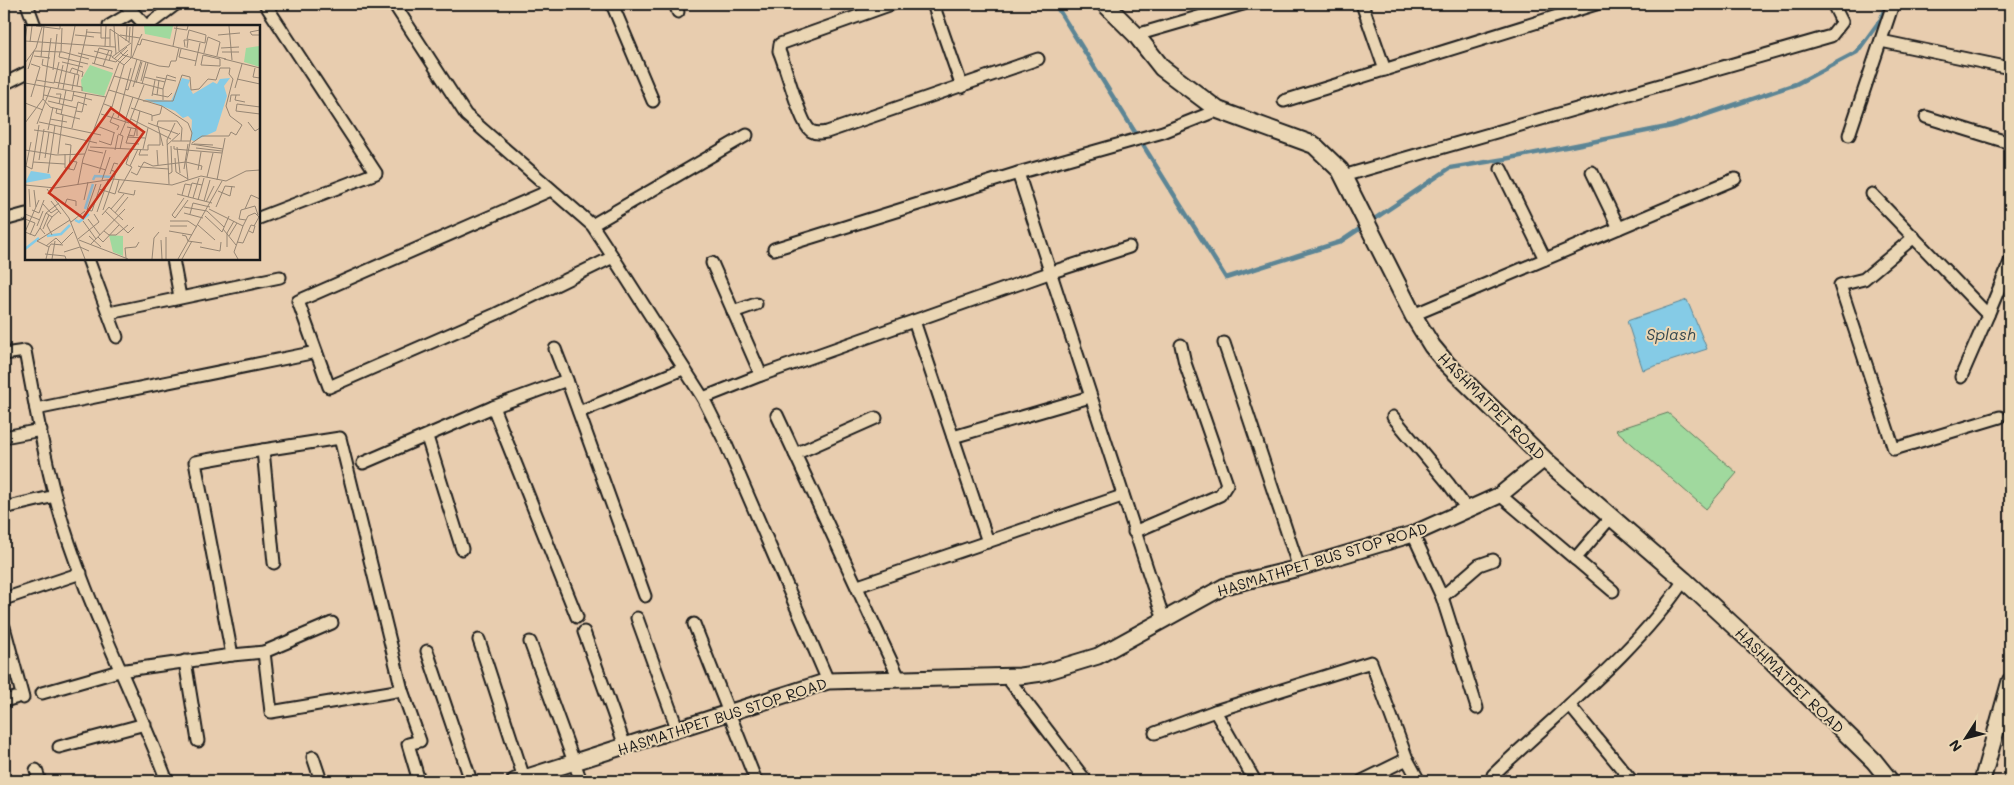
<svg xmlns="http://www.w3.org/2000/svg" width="2014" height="785" font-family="Mali,sans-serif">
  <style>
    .green { fill: #a0d99e; stroke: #5e7a5d }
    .water { fill: #85cbe6; stroke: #5b8595 }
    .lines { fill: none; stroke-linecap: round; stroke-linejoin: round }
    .stream { stroke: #5b8595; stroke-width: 4.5 }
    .minor-casing { stroke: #1c1c1c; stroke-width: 15 }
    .tertiary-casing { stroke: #1c1c1c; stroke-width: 19 }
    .secondary-casing { stroke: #1c1c1c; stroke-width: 20 }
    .minor { stroke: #ead6b4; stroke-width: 11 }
    .tertiary { stroke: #ead6b4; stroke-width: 15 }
    .secondary { stroke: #ead6b4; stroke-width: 16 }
    .labels { text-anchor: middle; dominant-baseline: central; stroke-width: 4; stroke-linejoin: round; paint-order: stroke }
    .street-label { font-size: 15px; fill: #1c1c1c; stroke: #ead6b4 }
    .water-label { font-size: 16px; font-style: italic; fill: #36484e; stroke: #ead6b4 }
    .inset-river { fill: none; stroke: #85cbe6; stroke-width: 2.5 }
    .inset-road { fill: none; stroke: #968674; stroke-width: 1 }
    .view { fill: #c8321e; fill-opacity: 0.15; stroke: #c8321e; stroke-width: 2.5 }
    .inset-edge { fill: none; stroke: #1c1c1c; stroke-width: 2.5 }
  </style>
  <rect width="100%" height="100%" fill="#e8cdaf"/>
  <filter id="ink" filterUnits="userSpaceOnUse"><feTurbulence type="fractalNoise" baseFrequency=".02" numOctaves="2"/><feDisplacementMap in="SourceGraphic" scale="10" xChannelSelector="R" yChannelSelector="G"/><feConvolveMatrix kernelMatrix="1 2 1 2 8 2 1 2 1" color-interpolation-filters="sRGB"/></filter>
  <g filter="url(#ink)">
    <path class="green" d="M1668 413 1737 473 1706 509 1616 430Z"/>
    <path class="water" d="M1687 300 1707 349 1643 370 1627 321Z"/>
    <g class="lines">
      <path class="stream" d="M1055 4 1226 278 1340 242 1450 168 1505 159 1672 126 1796 84 1857 52 1881 19 1886 4"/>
      <defs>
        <g id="minor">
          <path d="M27 4 35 26"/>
          <path d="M125 4 146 26"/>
          <path d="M394 4 466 115 592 225 613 257 703 398 725 442 828 681"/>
          <path d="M612 4 653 101"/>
          <path d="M675 4 678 12"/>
          <path d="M892 4 780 44 779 51C786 66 800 124 811 131 816 134 821 133 827 132L1038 59"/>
          <path d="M933 4 962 87"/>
          <path d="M1362 4 1385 70"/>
          <path d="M109 26 131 13"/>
          <path d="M147 26 176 4"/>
          <path d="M1136 35 1243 4"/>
          <path d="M1881 41 2010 68"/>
          <path d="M8 82 26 73"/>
          <path d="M1284 101 1596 4"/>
          <path d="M1926 117 2010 143"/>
          <path d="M1849 135 1893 4"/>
          <path d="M1501 169 1545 259"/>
          <path d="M1592 172 1619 228"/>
          <path d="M1018 173 1164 620"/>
          <path d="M1343 176 1831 36 1842 22 1833 4"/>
          <path d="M551 190 298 301 329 387 496 314 613 257"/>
          <path d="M1872 194 1988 315 1961 377"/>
          <path d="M259 218 376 173 265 4"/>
          <path d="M4 220 26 214"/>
          <path d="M592 225 747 135"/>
          <path d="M1914 237 1864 279 1840 285 1894 449 2000 417"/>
          <path d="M774 249 1018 173 1163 132 1218 110"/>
          <path d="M88 259 117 337"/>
          <path d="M173 259 180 297"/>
          <path d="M712 263 761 375"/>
          <path d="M733 312 756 304"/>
          <path d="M109 313 280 277"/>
          <path d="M1413 315 1735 179"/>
          <path d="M1988 315 2010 262"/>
          <path d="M914 321 988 542"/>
          <path d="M1224 343 1299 568"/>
          <path d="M555 349 567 380"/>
          <path d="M4 354 25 351C34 399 42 448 55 496 81 595 131 686 167 781"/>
          <path d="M703 398 761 375 1049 273 1129 247"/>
          <path d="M493 407 577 617"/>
          <path d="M36 409 316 352"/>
          <path d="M579 412 683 369"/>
          <path d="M777 415 899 678"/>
          <path d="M1393 417 1448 483 1467 509"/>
          <path d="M4 437 41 430"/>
          <path d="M427 437 462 549"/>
          <path d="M953 437 1090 397"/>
          <path d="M795 454 876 418"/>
          <path d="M363 463 493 407 567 380 645 596"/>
          <path d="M1500 495 1613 591"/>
          <path d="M4 508 55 496"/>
          <path d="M1134 532 1220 495 1227 484 1185 363 1181 345"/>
          <path d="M1413 534 1442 597 1477 708"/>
          <path d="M1575 559 1611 517"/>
          <path d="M274 563 263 450 340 438 402 690 420 741 408 744 419 781"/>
          <path d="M858 586 1122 496"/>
          <path d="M1442 597 1479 565 1493 560"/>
          <path d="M4 599 81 573"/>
          <path d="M637 618 677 728"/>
          <path d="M694 624 756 781"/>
          <path d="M4 627 23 698"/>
          <path d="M584 632 625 746"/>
          <path d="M479 640 524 778"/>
          <path d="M530 642 581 781"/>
          <path d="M427 651 471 781"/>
          <path d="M264 652 332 623"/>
          <path d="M232 655 264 652 271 712 402 690"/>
          <path d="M185 661 198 741"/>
          <path d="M1006 676 1086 781"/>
          <path d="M42 693 119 671 232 655 195 462 263 450"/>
          <path d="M4 701 15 698"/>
          <path d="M1570 706 1632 781"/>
          <path d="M1155 733 1215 711"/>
          <path d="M59 747 145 724"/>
          <path d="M313 757 321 781"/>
          <path d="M36 770 40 781"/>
          <path d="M1493 775C1556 714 1636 653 1684 580"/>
          <path d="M1255 781 1215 711 1371 662 1407 759 1419 781"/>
          <path d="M1362 781 1407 759"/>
        </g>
        <g id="tertiary">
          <path d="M515 781 828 681 1020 676 1042 673 1098 656 1225 586 1299 568 1413 534 1500 495 1544 459"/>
          <path d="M1982 781 2010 681"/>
        </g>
        <path id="secondary" d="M1105 4 1136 35 1162 68 1218 110 1314 145 1340 170 1413 315 1432 346 1447 364 1544 459 1684 580 1773 662 1874 761 1890 781"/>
      </defs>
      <use href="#minor" class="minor-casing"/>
      <use href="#tertiary" class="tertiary-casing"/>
      <use href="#secondary" class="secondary-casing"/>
      <use href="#minor" class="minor"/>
      <use href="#tertiary" class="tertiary"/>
      <use href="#secondary" class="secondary"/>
    </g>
  </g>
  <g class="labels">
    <g class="street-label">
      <text transform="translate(1492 406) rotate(45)">HASHMATPET ROAD</text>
      <text transform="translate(1322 559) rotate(-17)">HASMATHPET BUS STOP ROAD</text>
      <text transform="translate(1790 680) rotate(44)">HASHMATPET ROAD</text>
      <text transform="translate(722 716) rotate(-18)">HASMATHPET BUS STOP ROAD</text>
    </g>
    <g class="water-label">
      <text x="1671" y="333">Splash</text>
    </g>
  </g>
  <g transform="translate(25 25)">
    <rect width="235" height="235" fill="#e8cdaf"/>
    <path d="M119 1H148L145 14 120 9ZM235 21V42L219 37 221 23ZM65 40 88 48 79 71 57 66 56 55ZM84 210 98 211V231L88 227Z" fill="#a0d99e"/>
    <path d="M157 53 165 55 163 60 168 69 188 57 192 59 195 54 205 53 199 61 202 71 191 106 169 116 166 115 167 95 163 91 158 93 150 86 119 74 146 76ZM6 146 25 149 26 153 0 158Z" fill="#85cbe6"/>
    <path class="inset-river" d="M68 155 70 151 88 152M60 184 68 159M50 195 54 197 64 189M22 211 36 209 45 200M0 224 14 213"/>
    <path class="inset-road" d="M11 1 35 4V1M76 1V13H85M89 1 91 29M204 1 207 35M149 3 162 5 163 1M62 4 61 11 69 12M164 5 181 10 180 18 162 14ZM235 5 225 7 227 10H235M61 7 76 8M50 10 61 11 52 49M93 10 94 26 98 30 134 41 144 42 146 36H151L154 23M95 10 115 13 117 9M193 10 215 8M0 16 90 22M0 16 2 1M101 16 102 1M5 17 7 1M104 18 105 2M112 19 115 20 117 14 201 34M80 21 81 1M85 21V4L104 17M148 21 152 1M160 22 159 15H163L162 23M196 23 214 22M156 24 154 32 171 36M9 26 38 27 64 34M69 26 87 31M35 27 34 32 63 39M36 27 37 3M197 27H214M53 28 91 37 103 25M179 28 183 12 195 17 192 31M178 30 195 34V41L176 40ZM9 31 25 33M16 32 19 1M107 33 115 13M18 34 17 40 54 50 52 61M89 34 102 22M199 34 235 43M37 37 58 42M0 38 11 23 17 2M67 38 88 44M6 39 15 42 6 72M69 39 74 23 87 26 84 36M99 40 87 32 106 18M78 41 84 25M170 41 175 18M230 43 228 52 235 53M3 44 9 26M28 45 32 9M45 47 47 43 58 47 57 52M89 51 138 64V75M119 52 140 57M131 52 151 56M212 54 235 59M11 55 29 58 34 37M116 56 121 37M29 57 57 62V66M0 58 81 72 58 134 53 159M111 58 117 37M117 59 123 38M108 62 116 36M33 63 38 40M210 63 217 39M38 64 50 1M100 64 103 65 112 34M138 64 142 50 151 53M47 65 50 49M84 65 137 81 163 98 167 108 161 137 163 155M31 69H36L34 79M128 69 143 72 147 68M19 70 47 76 49 66M48 70 67 75M132 70 134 55M211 70 210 75 220 77M127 71 130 55M81 72 94 38 103 29M18 74 25 82 37 85M23 76 52 83M118 76H148L157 50 165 52 166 65 174 64 183 54 191 55 195 43H205L204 49 208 54 201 81 205 91 217 100 211 110 206 107 204 111H177L167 118M205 77 206 70H215M0 78 18 85M79 79 87 82 99 40 106 33 108 1M235 82 212 79 211 86 235 89M32 83 31 88 55 94M106 83 127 90V96M51 86 57 87 61 68M89 88 85 97 94 101 92 105M76 89 104 98 119 60M36 90 41 65M127 91 135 89 137 81M93 93 106 43M25 94 42 97M106 94 146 114M100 96 108 72M14 97 76 110M223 97 230 106 235 103M0 98 18 74 26 13M123 98 153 109M12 99 26 62M72 101 90 108M132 101 133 96H152L157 103 156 116M133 101 138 121M102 102 112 104V111M47 103 53 77 62 80M106 103 101 118 114 119M9 105 24 107 20 133M23 105 28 82M24 107 72 118M93 109 98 111 95 124M95 110 101 96M103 110 109 111 115 86M102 112 120 113M74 116 86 120 89 108M147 116H165M40 119 46 120 44 144M166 119 198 124M169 119 188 120M142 120 155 108M149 121V124L197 128M65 122 123 125V120H135V109M152 122 155 148M171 123 197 126M116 124 114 130H123M118 124 123 103M0 125 31 130 60 129M63 125 78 128M90 125 93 110M132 125 133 140M33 129 38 90M40 129V143L49 145 52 137 45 136M150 133 151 147 163 154M14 135 19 104M8 137 40 139M57 138 81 145M1 141 7 144 14 100M1 141 6 117M105 141 113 124M144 144 116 142 119 137 128 141 161 137 177 141 176 145M159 144 163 119M173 145 176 127M106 147 112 150 116 142 113 141M23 148 30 100M74 148 81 125M85 149 89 138 93 139M144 149 147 147 146 121M182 152 188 128M77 155 85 132M192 155 200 113M71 159 62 185 67 186 76 159M144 159 142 115 150 98M0 160 30 163 88 154 147 160 176 151 201 156 221 146 235 145M4 164 5 182M22 164 44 193 60 234M74 164 90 169 94 155M9 165 11 182M193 166 205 171 207 161M93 167 107 142 101 139 104 130M93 167 109 170 110 165M152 169 187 178M157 170 160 159 166 160M163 172 167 158 177 160M168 173 174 153M59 175 63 157M173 175 179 153M26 176 36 189M179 176 185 155M181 177 189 161M18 179 26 188 32 184M40 179 42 174 51 176V181M159 182 182 186 199 202M191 182 200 161 210 162M86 184 99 169M184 184 218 201 209 227 213 234M220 184 226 170 235 174M7 185 14 188 19 175M78 185 91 147 86 145M80 186 103 208 109 202M72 187 83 155M21 188 27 192 34 186M90 188 103 172M159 188 178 193M0 189 15 195M165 189 168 178 185 182M77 190 84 182 98 195M180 191 197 207 204 191M150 193 147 190 159 173M150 193 163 175M0 194 10 198 5 210M63 194 75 210M221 195 214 194 216 185 230 181 233 190M58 196 71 214M145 196H163L172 202M46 197 60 186M173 200 190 215M12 201 18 186M145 201H162M218 201 223 191 230 188 234 192 229 201M15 203 21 188 34 178M18 204 24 190M198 204 211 220M79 206 84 210H91L103 200M144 206 167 210M0 207 14 175M0 207 10 211 15 203 20 209M27 210 22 200 27 192M157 210 161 211 163 216 177 218M64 211 76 222M204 211 212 198M73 212 78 217 94 200M141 212V234M53 214 74 197 69 189M54 215 103 234M136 215 137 234M212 217 218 218 226 200 230 201 228 208 224 206M35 220 48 207M65 220 100 184M21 221 31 213 36 218M24 222 26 219 38 220M175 222 195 226 196 217M202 222V208L209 196M39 227 55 222 64 226M20 229 40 231 41 234M101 233 100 223 111 222 114 217M21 234 24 222 12 216 45 195M27 234 30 216M127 234 129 213 134 207M153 234 197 156M157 234 167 216"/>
    <path class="view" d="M86 83 119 107 58 193 24 168Z"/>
    <rect width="235" height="235" class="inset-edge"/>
  </g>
  <rect width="2014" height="785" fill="none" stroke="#ead6b4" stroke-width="20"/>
  <rect x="10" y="10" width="1994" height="765" fill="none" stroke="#1c1c1c" stroke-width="2" filter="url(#ink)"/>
  <g transform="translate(1966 738) rotate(234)" stroke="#ead6b4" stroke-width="4" paint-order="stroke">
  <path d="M0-4L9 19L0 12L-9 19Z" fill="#1c1c1c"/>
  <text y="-8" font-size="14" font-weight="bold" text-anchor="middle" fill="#1c1c1c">N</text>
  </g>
</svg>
